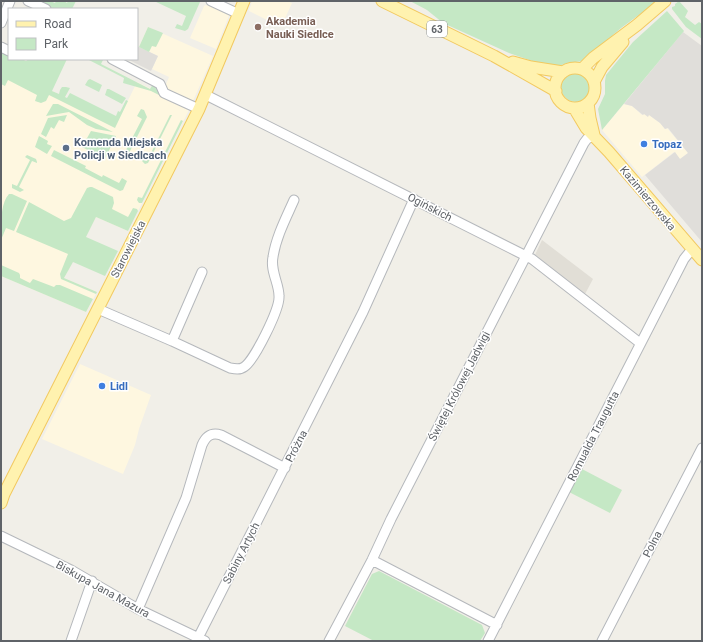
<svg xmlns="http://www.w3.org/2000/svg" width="703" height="642" font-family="Roboto,sans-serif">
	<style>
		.commercial { fill: #fef7e0 }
		.industrial { fill: #e0deda }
		.education { fill: #e1ded6 }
		.green { fill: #c5e8c5 }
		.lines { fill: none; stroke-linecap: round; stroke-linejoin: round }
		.minor-casing { stroke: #b5b8bc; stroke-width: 11 }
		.major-casing { stroke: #f2c960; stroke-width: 13 }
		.minor { stroke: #fff; stroke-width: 9 }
		.major { stroke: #fff2af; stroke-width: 11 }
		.education-dot { fill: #8d6e63; stroke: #fff; stroke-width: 1.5 }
		.shop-dot { fill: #3f7fe0; stroke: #fff; stroke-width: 1.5 }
		.service-dot { fill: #5c6f8a; stroke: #fff; stroke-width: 1.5 }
		.labels { text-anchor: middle; stroke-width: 3; stroke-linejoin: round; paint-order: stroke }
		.shield { fill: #fff; stroke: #8f9295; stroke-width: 1 }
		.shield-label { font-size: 10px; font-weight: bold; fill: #5f6368 }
		.education-label { font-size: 11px; font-weight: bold; fill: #785e54; stroke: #fff; text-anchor: start }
		.service-label { font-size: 11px; font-weight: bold; fill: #4e5e75; stroke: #fff; text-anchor: start }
		.shop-label { font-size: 11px; font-weight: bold; fill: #366cbe; stroke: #fff; text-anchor: start }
		.street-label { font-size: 11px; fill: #5f6368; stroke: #fff }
	</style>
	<rect width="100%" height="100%" fill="#f1efe8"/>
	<path class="commercial" d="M252 1H287L292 3 281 27 249 11Z
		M206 5 230 13 216 49 190 38 204 6Z
		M148 27 213 56 193 101 188 100 164 89 169 77 152 69 158 56 139 47Z
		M1 49 9 59H22L40 68 34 82 117 123 137 82 190 108 128 231 96 217 64 278 97 292 86 312 1 276Z
		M624 104 632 106 642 115 644 114 649 115 660 123 665 129 667 128 688 153 680 159 674 152 642 177 602 130Z
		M80 364 151 395 139 429 135 445 123 474 42 439Z"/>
	<path class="industrial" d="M683 32 702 46V242L645 175 675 152 680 159 688 153 668 128 665 129 660 123 649 115 648 117 644 114 643 115 632 106 624 104Z
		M137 46 158 56 151 71 127 59H137Z"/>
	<path class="education" d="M542 240 593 279 585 294 535 255Z"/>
	<path class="green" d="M36 1H50L55 3 56 1H64L67 3 68 1H76L72 9H53Z
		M154 1H200V2L188 29 185 31 175 28 177 24 182 26 186 16Z
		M410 1H658L621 28 583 61 568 63 558 66 535 62 509 53 443 23 427 10Z
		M679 1 688 11 685 17 695 25 699 22 702 24V39L686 27 672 9V7L675 6V4Z
		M667 11 684 31 602 130 598 109 605 94V81L606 75 633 42Z
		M148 27 163 33 156 47 152 46 149 52 139 47Z
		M1 49 9 53V59H22L26 61 29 59H67L52 91 59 94 60 90 62 87H66L70 88 65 97 67 98 70 93 116 116 118 111 120 112 126 100 128 101 115 128 49 95 46 101 41 103 35 101 37 95 8 80 5 86 1 84Z
		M87 59H102L103 60 101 64 150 89 153 84 162 94 161 96 151 91 123 83 124 78Z
		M561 87a15 15 0 1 1 30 0a15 15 0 1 1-30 0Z
		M90 79 102 85 99 92 85 85 88 80Z
		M107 89H109L126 98 122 104 105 95Z
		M53 104H58L113 132 96 129 87 125 69 112 46 116Z
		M141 109 144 110 147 117 128 155 124 154 142 119 137 116Z
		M67 115 64 122 59 120 54 129 51 127 46 137 41 134 48 118Z
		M170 115H172L148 163 145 164 142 161V159L147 161Z
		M181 120 183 121 142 203H139L137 200 138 197 142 198Z
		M91 131 116 136 105 159 82 147Z
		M39 136 48 141 47 144 52 146 47 154 35 147Z
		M54 150 86 166 85 168 102 177 103 175 119 183 122 178 127 181 123 190 120 191 51 156Z
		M27 155 36 159 37 162V163L32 161 19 187 24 190 20 192 12 188V184L17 186 30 160 25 157Z
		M90 187H92L113 197 114 203 112 209 128 217 133 208 137 209 138 211 128 231 96 217 86 237 118 251 105 276 73 262 64 278 97 292 96 294 61 279 60 274 68 254 16 232 29 202 64 221 71 218 87 188Z
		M9 194H12L27 201 14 231 6 228 1 240C1 227 0 203 9 194Z
		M1 265 19 273 20 275V278L30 283 33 279 54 287 56 285H60L93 299 86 312 1 276Z
		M582 469 622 490 610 513 569 492Z
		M379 571 482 625 485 633 480 641H374L345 626 372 574Z"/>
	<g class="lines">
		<g class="minor-casing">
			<path id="minor" d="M28 1 46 9
				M211 1 239 14
				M1 23 10 1
				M1 47 9 51
				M112 59 160 84 164 93 199 109
				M206 95 532 259 640 343
				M98 309 172 341 230 368C235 369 240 370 244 367 254 361 280 309 279 296 279 283 270 271 273 257 276 237 286 218 294 200
				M172 341 202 272
				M1 536 71 570 138 609 205 641
				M372 560 497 625
				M138 609 186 498 202 445C206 436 211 432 221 435L285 468
				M198 638 363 312 414 199
				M71 641 92 581
				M329 641 372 560 391 519 584 143 587 139 594 135
				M488 641 684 259 692 249
				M602 641 702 448"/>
		</g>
		<g class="major-casing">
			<path id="major" d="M382 1 494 56 556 91
				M513 62 531 67 563 72
				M555 88a20 20 0 1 1 40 0a20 20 0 1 1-40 0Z
				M582 69 593 58 637 25 665 1
				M594 82 602 67 623 42
				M588 103 590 118 594 135
				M574 108 586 128 609 152 702 260
				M1 503 4 494 199 109 244 1"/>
		</g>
		<use href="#minor" class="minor"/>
		<use href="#major" class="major"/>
	</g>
	<circle class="education-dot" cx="258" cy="27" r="4"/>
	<g class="shop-dot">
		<circle cx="644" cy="144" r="4"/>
		<circle cx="102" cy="386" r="4"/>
	</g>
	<circle class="service-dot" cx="66" cy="148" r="4"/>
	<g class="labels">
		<rect class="shield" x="427" y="21" width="20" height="16" rx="3"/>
		<g class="shield-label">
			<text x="437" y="33">63</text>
		</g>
		<g class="education-label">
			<text x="266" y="25">Akademia<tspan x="266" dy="13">Nauki Siedlce</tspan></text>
		</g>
		<g class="service-label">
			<text x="74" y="146">Komenda Miejska<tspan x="74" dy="13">Policji w Siedlcach</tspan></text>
		</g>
		<g class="shop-label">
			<text x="652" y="148">Topaz</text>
			<text x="110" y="390">Lidl</text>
		</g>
		<g class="street-label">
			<text transform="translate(648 198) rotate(50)" y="4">Kazimierzowska</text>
			<text transform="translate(430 207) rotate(27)" y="4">Ogińskich</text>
			<text transform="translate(128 249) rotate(-63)" y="4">Starowiejska</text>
			<text transform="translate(459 386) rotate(-63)" y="4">Świętej Królowej Jadwigi</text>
			<text transform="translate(593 436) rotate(-63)" y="4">Romualda Traugutta</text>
			<text transform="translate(296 446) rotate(-63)" y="4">Próżna</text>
			<text transform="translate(652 544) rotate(-63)" y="4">Polna</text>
			<text transform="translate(241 553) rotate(-63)" y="4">Sabiny Artych</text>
			<text transform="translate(103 589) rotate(29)" y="4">Biskupa Jana Mazura</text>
		</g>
	</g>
	<rect width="703" height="642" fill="none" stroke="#5f6368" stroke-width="4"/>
	<rect x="8" y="8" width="130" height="52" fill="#ffffff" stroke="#bfc1c3"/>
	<rect x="16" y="21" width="20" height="6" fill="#fff2af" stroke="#bfc1c3"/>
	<text x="44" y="28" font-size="12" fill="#5f6368">Road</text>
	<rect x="16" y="38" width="20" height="12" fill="#c5e8c5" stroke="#bfc1c3"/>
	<text x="44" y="48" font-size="12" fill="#5f6368">Park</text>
</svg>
